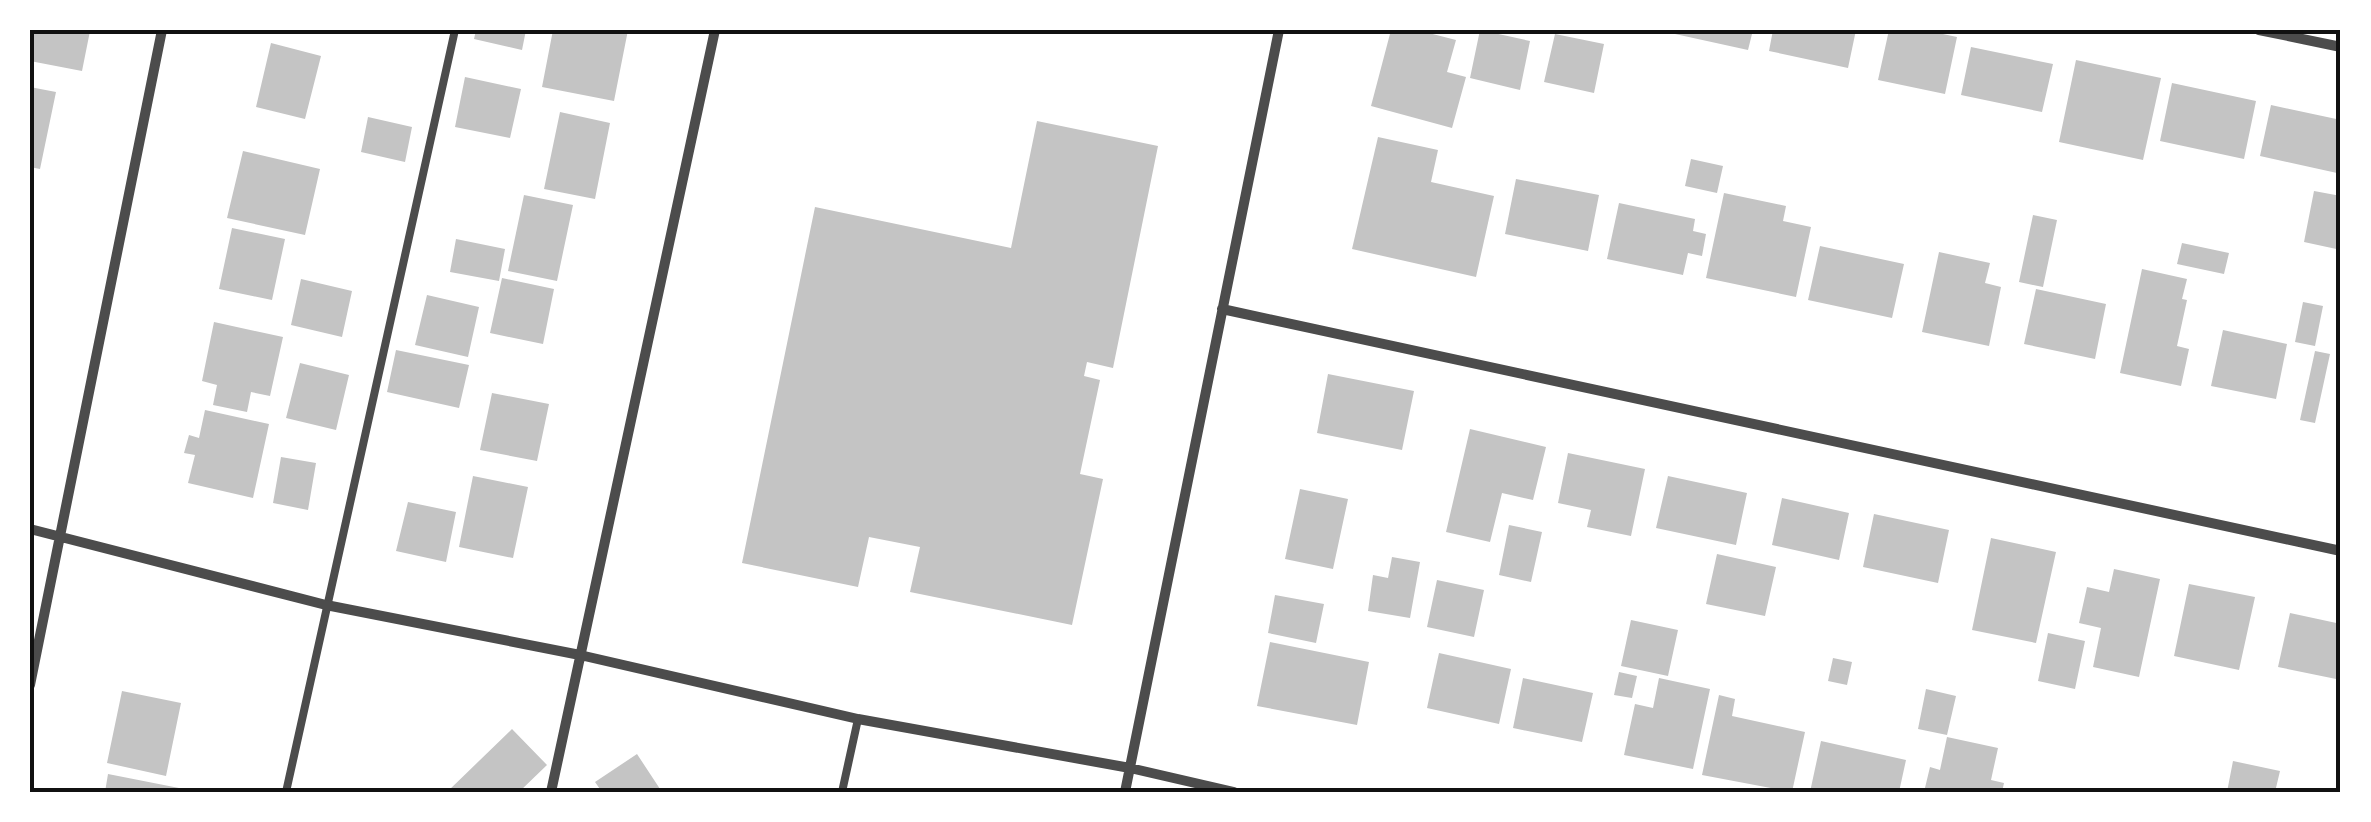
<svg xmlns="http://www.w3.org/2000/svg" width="2371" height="822" font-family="Helvetica,sans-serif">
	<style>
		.building { fill: #c4c4c4 }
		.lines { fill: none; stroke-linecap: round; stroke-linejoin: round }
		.service { stroke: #4c4c4c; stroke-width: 8 }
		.minor { stroke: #4c4c4c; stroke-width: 10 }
		.neatline { fill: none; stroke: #111; stroke-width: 4 }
	</style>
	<rect width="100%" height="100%" fill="#fff"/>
	<path class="building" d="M30 30 90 31 82 71 30 61Z
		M476 30H526L522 50 474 39Z
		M553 30H628L614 101 542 87Z
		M1391 30H1417L1456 40 1447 72 1466 77 1452 128 1371 106Z
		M1480 30 1530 41 1520 90 1470 78Z
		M1676 30H1753L1748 50 1675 34Z
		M1773 30H1856L1848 68 1769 51Z
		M1889 30H1924L1957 37 1945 94 1878 80Z
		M1555 34 1604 44 1594 93 1544 82Z
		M271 43 321 56 305 119 256 107Z
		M1971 47 2053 64 2042 112 1961 95Z
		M2076 60 2161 78 2143 160 2059 142Z
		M465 77 521 89 510 138 455 127Z
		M2172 83 2256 101 2244 159 2160 141Z
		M30 87 56 92 40 169 30 167Z
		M2271 105 2341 120V153L2337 173 2260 156Z
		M560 112 610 123 595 199 544 189Z
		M368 117 412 127 405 162 361 152Z
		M1037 121 1158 146 1113 368 1087 362 1084 376 1100 380 1080 474 1103 479 1072 625 910 592 920 547 869 537 858 587 742 563 815 207 1011 248Z
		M1378 137 1438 150 1431 182 1494 196 1476 277 1352 249Z
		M243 151 320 169 305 235 227 218Z
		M1691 159 1723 166 1717 193 1685 186Z
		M1516 179 1599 195 1588 251 1505 234Z
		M2314 191 2341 196V250L2304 242Z
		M1724 193 1786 206 1783 221 1811 227 1796 297 1706 278Z
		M524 195 573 205 557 281 508 271Z
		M1619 203 1695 219 1693 231 1706 234 1702 256 1688 253 1683 275 1607 259Z
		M2033 215 2057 220 2043 287 2019 282Z
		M232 228 285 239 272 300 219 289Z
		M456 239 505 249 499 281 450 272Z
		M2182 243 2229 253 2224 274 2177 264Z
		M1820 246 1904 264 1892 318 1808 300Z
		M1939 252 1990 263 1985 283 2001 287 1989 346 1922 332Z
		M2142 269 2187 279 2182 299 2187 300 2177 346 2189 349 2181 386 2120 373Z
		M502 278 554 289 543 344 490 333Z
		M301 279 352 291 342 337 291 325Z
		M2036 289 2106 304 2095 359 2024 344Z
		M427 295 479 307 468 357 415 345Z
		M2303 302 2323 306 2315 346 2295 342Z
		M214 322 283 337 270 396 251 392 247 412 213 405 217 385 202 381Z
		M2223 330 2287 344 2276 399 2211 386Z
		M396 350 469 365 459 408 387 392Z
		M2315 351 2330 354 2315 423 2300 420Z
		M300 363 349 375 336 430 286 418Z
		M1328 374 1414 391 1402 450 1317 433Z
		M492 393 549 404 537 461 480 450Z
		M205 410 269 424 253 498 188 483 195 455 184 453 189 435 199 438Z
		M1470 429 1546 447 1533 500 1502 493 1490 542 1446 532Z
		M1568 453 1645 469 1631 536 1587 527 1591 510 1558 503Z
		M281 457 316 463 308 510 273 503Z
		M473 476 528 487 513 558 459 547Z
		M1668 476 1747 493 1736 545 1656 528Z
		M1300 489 1348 499 1333 569 1285 559Z
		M1782 498 1849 513 1839 560 1772 545Z
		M408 502 456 512 446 562 396 551Z
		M1874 514 1949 530 1938 583 1863 567Z
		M1509 525 1542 532 1531 582 1499 575Z
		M1991 538 2056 552 2036 643 1972 630Z
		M1717 554 1776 567 1765 616 1706 604Z
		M1392 557 1420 562 1410 618 1368 611 1373 575 1388 578Z
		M2114 569 2160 579 2139 677 2093 667 2101 628 2079 623 2087 587 2109 592Z
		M1437 580 1484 590 1474 637 1427 627Z
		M2189 584 2255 597 2239 670 2174 656Z
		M1275 595 1324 604 1316 643 1268 633Z
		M2290 613 2341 624V680L2278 667Z
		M1631 620 1678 630 1668 676 1621 666Z
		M2048 633 2085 641 2075 689 2038 681Z
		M1270 642 1369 662 1357 725 1257 706Z
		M1439 653 1511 669 1499 724 1427 708Z
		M1833 658 1852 662 1847 685 1828 681Z
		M1619 672 1637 676 1632 698 1614 695Z
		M1523 678 1593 693 1582 742 1513 728Z
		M1659 678 1710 689 1693 769 1624 755 1635 704 1653 708Z
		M1926 689 1956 696 1947 735 1918 729Z
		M122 691 181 703 166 776 107 763Z
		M1719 695 1735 699 1732 716 1805 732 1792 792 1702 775Z
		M512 729 547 765 519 792H447Z
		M1947 737 1998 748 1991 780 2004 783 2002 792H1924L1930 767 1940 770Z
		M1821 741 1906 760 1899 792H1810Z
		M637 754 662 792H602L595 782Z
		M2233 761 2280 771 2275 792H2227Z
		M108 774 179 788 178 792H105Z"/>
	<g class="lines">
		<path class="service" d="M286 792 455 30
			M842 792 858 719"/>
		<path class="minor" d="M2259 30 2341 47
			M1222 309 2341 551
			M30 529 326 605 580 655 858 719 1130 768 1234 792
			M30 685 162 30
			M551 792 715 30
			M1125 792 1279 30"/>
	</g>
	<rect width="2371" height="822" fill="none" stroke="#ffffff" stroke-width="65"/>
	<rect x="32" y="32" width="2306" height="758" class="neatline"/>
</svg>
